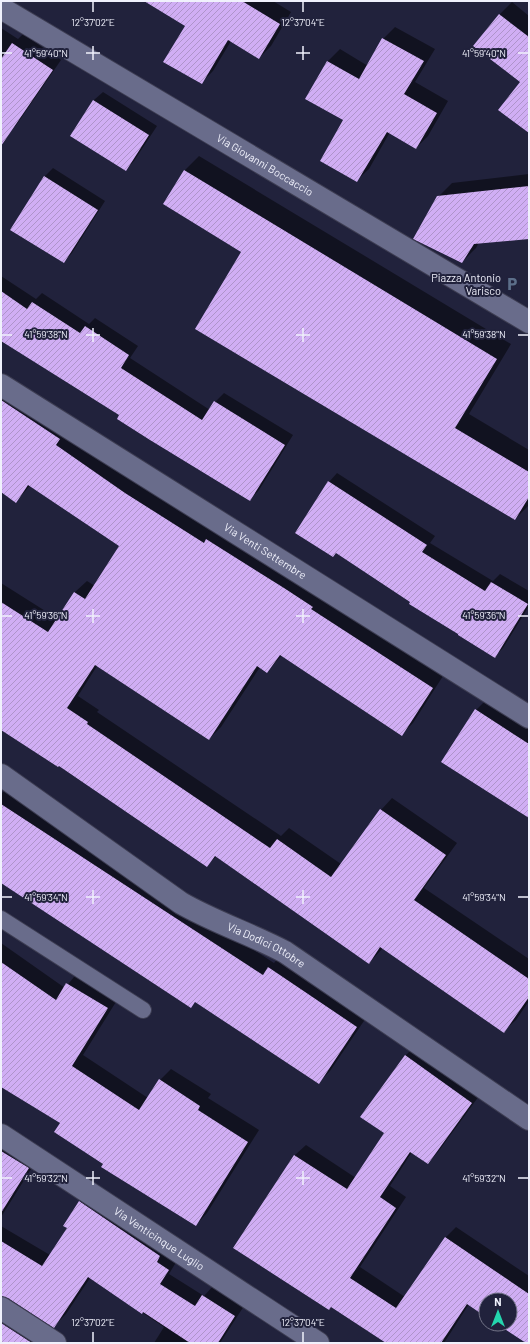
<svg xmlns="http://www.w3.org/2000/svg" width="530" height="1344" font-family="Barlow,sans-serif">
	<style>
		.shadow { fill: #0007 }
		.building { fill: url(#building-hatch) }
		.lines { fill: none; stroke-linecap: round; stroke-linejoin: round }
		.lane-casing { stroke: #3d3d52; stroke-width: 18 }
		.street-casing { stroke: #3d3d52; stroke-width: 24 }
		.lane { stroke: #696c8b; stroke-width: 16 }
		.street { stroke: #696c8b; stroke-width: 22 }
		.ticks { fill: none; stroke: #f0f1fc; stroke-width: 1.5 }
		.labels { text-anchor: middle; stroke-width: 4; stroke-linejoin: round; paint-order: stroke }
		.street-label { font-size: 11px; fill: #f0f1fc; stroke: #21223c }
		.poi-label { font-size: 11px; fill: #f0f1fc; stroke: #21223c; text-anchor: end }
		.ticks-label { font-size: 10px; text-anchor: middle; fill: #f0f1fc; stroke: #21223c; stroke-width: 4; stroke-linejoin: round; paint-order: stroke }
	</style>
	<defs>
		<pattern id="building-hatch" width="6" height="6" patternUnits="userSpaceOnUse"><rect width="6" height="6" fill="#d0aef4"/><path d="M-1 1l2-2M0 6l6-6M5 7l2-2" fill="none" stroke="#ae94ca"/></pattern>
	</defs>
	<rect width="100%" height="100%" fill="#21223c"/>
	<path class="shadow" d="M147 1H273L291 12 271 46 259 58 231 41 213 71 201 83 187 26Z
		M512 2 529 16V132L521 82 475 46 500 14Z
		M395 27 435 49 415 82 448 101 428 136 416 148 390 132 369 169 357 180 345 120 307 98 328 61 340 49 368 66 383 39Z
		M1 28 18 39 23 34 61 60 17 124 8 134 1 129Z
		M103 92 157 126 134 161 126 170 72 135 94 100Z
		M199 156 511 344 469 414 529 450V505L515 519 243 252 164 204 185 170Z
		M53 168 105 201 72 253 64 262 44 177Z
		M529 174V238L479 242 476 248 462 262 438 197 452 183Z
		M1 276 36 299 42 293 89 324 95 318 138 346 130 358 210 410 215 402 224 393 293 435 259 490 250 500 121 415 1 339Z
		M1 384 443 676 413 723 402 734 282 655 267 672 260 667 221 727 209 739 97 666 78 696 99 710 97 712 281 836 289 828 341 864 381 810 392 798 457 843 424 888 529 959V1001L516 1020 504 1031 383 948 369 963 217 856 207 865 59 765 1 729V583L58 619 75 592 87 581 95 586 121 545 30 486 16 501 1 491Z
		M337 473 435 536 430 543 493 581 500 574 529 591V606L503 648 494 657 412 602 329 482Z
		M488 698 529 724V816L476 710Z
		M7 788 274 963 280 956 368 1015 330 1071 318 1083 196 1001 191 1007 1 882V794Z
		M1 943 65 988 78 972 119 997 83 1055 148 1098 160 1080 171 1069 211 1094 208 1098 259 1130 207 1213 196 1225 105 1164 61 1123 1 1086Z
		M416 1045 482 1092 438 1152 428 1163 412 1152 390 1186 406 1197 360 1267 405 1297 445 1238 456 1227 529 1276V1343L499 1324H510V1300H486V1315L469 1304 444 1343H388L332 1306 235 1248 295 1155 306 1145 356 1178 385 1133 405 1056Z
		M1 1135 38 1158 1 1217Z
		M89 1192 178 1259 169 1274 204 1296 213 1286 244 1306 220 1343H154L164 1327 90 1278 66 1314 56 1324 1 1276V1226L50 1255 68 1228 80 1202Z
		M14 1315 38 1343H1V1323L4 1325Z"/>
	<path class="building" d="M144 1H242L280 24 259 59 228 40 202 84 163 62 185 26Z
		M499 14 529 37V133L498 110 520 82 473 46Z
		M382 38 424 61 404 94 437 113 416 149 387 132 357 182 320 161 343 120 305 99 327 61 359 79Z
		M12 43 53 70 1 146V59Z
		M93 100 149 135 126 171 70 136Z
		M184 170 497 359 455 428 529 472V497L515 520 195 329 241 252 163 204Z
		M44 176 98 210 64 263 10 230Z
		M529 186V239L474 244 462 263 413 239 437 196Z
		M1 291 27 309 32 302 80 333 85 326 129 355 121 368 202 420 214 401 285 445 250 501 150 440 117 419 119 415 1 341Z
		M1 400 60 439 56 445 125 493 204 543 206 539 284 588 313 607 311 609 433 688 402 736 280 655 267 673 257 666 209 740 95 665 67 708 88 722 87 724 270 848 277 839 331 877 380 809 446 855 414 900 529 979V997L504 1033 380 947 369 964 215 856 207 867 59 766 58 767 1 730V602L48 632 74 592 85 599 119 546 28 485 16 503 1 492Z
		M328 481 427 545 422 552 485 591 491 582 528 604 495 658 458 635V634L409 604 410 602 336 553 333 557 295 533Z
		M475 709 529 744V818L441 762Z
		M1 804 263 975 268 967 357 1027 319 1084 195 1002 191 1008 1 883Z
		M1 962 56 1000 66 983 108 1008 72 1066 139 1110 159 1079 200 1106 198 1110 248 1142 196 1226 101 1167 103 1164 54 1132 60 1123 1 1087Z
		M405 1055 472 1103 428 1164 410 1152 380 1197 396 1208 350 1278 396 1308 445 1237 529 1294V1343H526L497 1324H510V1300H486V1317L467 1304 441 1343H386L331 1307 329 1310 233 1248 294 1155 347 1189 384 1133 360 1117Z
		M1 1151 29 1168 1 1213Z
		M79 1201 160 1256 157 1262 169 1270 160 1284 195 1306 202 1295 235 1316 218 1343H190L143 1312 142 1314 88 1277 54 1328 8 1298 1 1296V1241L42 1266 67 1228 63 1226Z
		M1 1323 32 1343H1Z"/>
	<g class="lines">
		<g class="lane-casing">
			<path id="lane" d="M1 919 143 1010"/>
		</g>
		<g class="street-casing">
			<g id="street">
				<path id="s1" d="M1 8 529 322"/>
				<path id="s2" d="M1 385 529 717"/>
				<path id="s3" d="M1 775 181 903C214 922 251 934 285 952L529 1119"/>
				<path id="s4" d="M1 1135 318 1343"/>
				<path d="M1 1308 55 1343"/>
			</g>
		</g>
		<use href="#lane" class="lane"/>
		<use href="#street" class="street"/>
	</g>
	<path class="ticks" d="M93 2V12M303 2V12M93 46V60M303 46V60M2 53H12M86 53H100M296 53H310M518 53H528M93 328V342M303 328V342M2 335H12M86 335H100M296 335H310M518 335H528M93 609V623M303 609V623M2 616H12M86 616H100M296 616H310M518 616H528M93 890V904M303 890V904M2 897H12M86 897H100M296 897H310M518 897H528M93 1171V1185M303 1171V1185M2 1178H12M86 1178H100M296 1178H310M518 1178H528M93 1332V1342M303 1332V1342"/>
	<defs>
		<g id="parking-bare" transform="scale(1.08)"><path d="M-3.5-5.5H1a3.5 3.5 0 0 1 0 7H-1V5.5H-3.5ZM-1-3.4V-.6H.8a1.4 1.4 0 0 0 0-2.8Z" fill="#5c6f8a" stroke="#21223c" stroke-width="2.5" paint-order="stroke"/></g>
	</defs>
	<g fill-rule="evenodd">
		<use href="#parking-bare" x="512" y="284"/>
	</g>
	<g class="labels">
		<g class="street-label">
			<text dy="4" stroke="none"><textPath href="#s1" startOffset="307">Via Giovanni Boccaccio</textPath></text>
			<text dy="4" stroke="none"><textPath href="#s2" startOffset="312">Via Venti Settembre</textPath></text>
			<text dy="4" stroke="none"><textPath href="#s3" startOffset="316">Via Dodici Ottobre</textPath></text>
			<text dy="4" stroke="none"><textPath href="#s4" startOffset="189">Via Venticinque Luglio</textPath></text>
		</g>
		<g class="poi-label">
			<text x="501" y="282">Piazza Antonio<tspan x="501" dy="13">Varisco</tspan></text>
		</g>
	</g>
	<g class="ticks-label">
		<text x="93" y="26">12°37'02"E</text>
		<text x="303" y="26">12°37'04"E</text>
		<text x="46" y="57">41°59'40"N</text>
		<text x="484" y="57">41°59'40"N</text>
		<text x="46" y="338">41°59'38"N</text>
		<text x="484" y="338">41°59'38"N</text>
		<text x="46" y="619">41°59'36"N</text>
		<text x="484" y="619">41°59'36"N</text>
		<text x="46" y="901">41°59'34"N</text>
		<text x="484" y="901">41°59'34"N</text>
		<text x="46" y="1182">41°59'32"N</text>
		<text x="484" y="1182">41°59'32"N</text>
		<text x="93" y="1326">12°37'02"E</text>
		<text x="303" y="1326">12°37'04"E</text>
	</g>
	<rect width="530" height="1344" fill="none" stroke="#f0f1fc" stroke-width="4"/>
	<g transform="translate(498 1312)"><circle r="19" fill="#21223c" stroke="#747589"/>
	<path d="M0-3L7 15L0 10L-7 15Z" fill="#24d5ae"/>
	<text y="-6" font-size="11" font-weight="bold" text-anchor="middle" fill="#f0f1fc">N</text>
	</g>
</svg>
